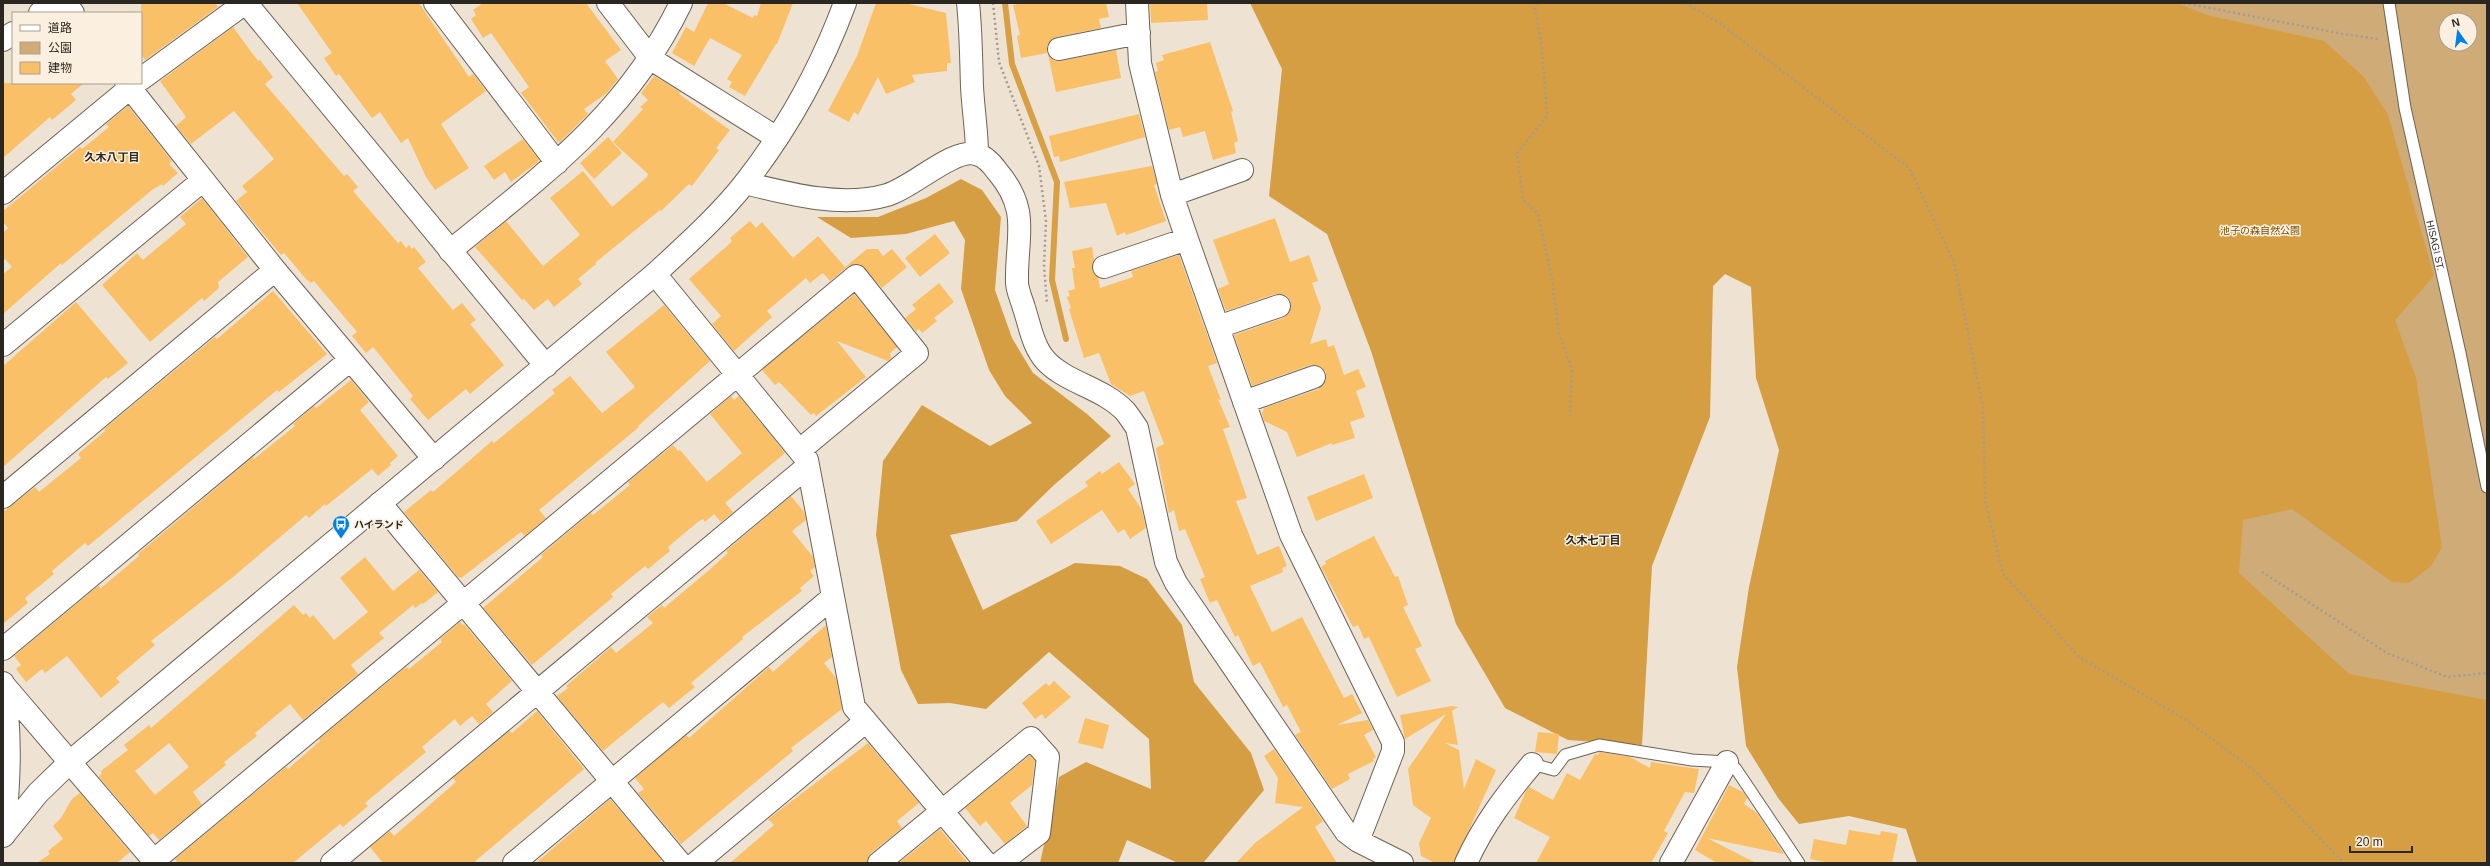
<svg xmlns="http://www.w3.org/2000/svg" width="2490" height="866" font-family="Arial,'Noto Sans JP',sans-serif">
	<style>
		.green { fill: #cfab77; fill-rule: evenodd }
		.forest { fill: #d59e42 }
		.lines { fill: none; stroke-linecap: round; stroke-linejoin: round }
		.stream { stroke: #d8a045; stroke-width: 6 }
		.building { fill: #f9c067; fill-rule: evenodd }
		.service-casing { stroke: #6d6355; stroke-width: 13 }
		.minor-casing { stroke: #6d6355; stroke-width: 24 }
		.tertiary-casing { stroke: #6d6355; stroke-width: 24 }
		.path { stroke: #a59c90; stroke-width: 2.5; stroke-dasharray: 2 3; stroke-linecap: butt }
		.service { stroke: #fff; stroke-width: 11 }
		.minor { stroke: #fff; stroke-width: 22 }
		.tertiary { stroke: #fff; stroke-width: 22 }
		.labels { text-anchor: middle; stroke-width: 3; stroke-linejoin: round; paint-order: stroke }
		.park-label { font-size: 10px; fill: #734e04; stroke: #fbf0df }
		.street-label { font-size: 10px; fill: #2a2620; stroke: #fbf0df }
		.poi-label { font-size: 10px; font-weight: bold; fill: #2a2620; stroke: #fbf0df; text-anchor: start }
		.neighbourhood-label { font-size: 11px; font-weight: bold; fill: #2a2620; stroke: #fbf0df }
	</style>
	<rect width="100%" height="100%" fill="#eee2d2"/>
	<path class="green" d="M1796 3H2487V863H2175ZM2446 20H2470V44H2446Z"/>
	<path class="forest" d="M1250 3H2177L2207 15 2324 41 2364 77 2388 115 2434 276 2395 320 2416 378 2442 547 2431 566 2409 583 2392 582 2292 509 2243 520 2239 573 2349 674 2487 700V863H1917L1906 829 1849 816 1799 824 1778 798 1746 746 1737 667 1749 587 1779 450 1756 378 1751 287 1725 274 1713 286 1710 417 1652 566 1642 745 1568 740 1505 708 1456 624 1371 351 1327 234 1269 196 1282 69Z
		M961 179 982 190 1001 217 995 290 1012 338 1033 373 1087 414 1111 436 1054 485 1017 521 950 535 983 610 1075 563 1120 566 1147 579 1182 625 1194 682 1251 753 1264 790 1203 863H1178L1127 840 1118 863H1040L1059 777 1086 762 1151 789 1149 739 1049 652 986 709 950 703 918 704 901 670 876 535 883 461 922 405 990 446 1032 423 1005 396 989 370 961 289 965 240 954 221 906 234 851 238 817 217H878L926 198Z"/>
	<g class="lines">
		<path class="stream" d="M1005 3 1012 64 1057 182 1052 280 1066 339"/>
	</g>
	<path class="building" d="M141 3H215L218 7 145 60 141 54Z
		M297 3H419L469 77 473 74 486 91 441 124 469 168 435 190 426 177 408 138 401 143 380 112 372 118 339 74 336 76 324 58 332 53Z
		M483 3H586L621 50 605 61 618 79 607 93 584 109 588 114 559 143 521 93 529 87 491 33 483 38 471 19 476 15 473 10Z
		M708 3H723L753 18 754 15 757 16 761 3H793L777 44H776L745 96 729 87 732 82 727 79 742 55 710 38 694 66 672 53 686 27 694 32Z
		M876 3H905L946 13 951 63H947V71L912 75 915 82 886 94 878 77 858 115 854 112 849 122 828 111 857 56Z
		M1022 3H1106L1109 17 1099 19 1101 28 1056 37 1047 45V53L1021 58 1017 36 1020 35 1013 5Z
		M1150 3H1207L1208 20 1151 23Z
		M233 27 258 61 260 60 273 77 265 84 344 176 347 174 358 187 353 191 398 243 401 241 406 248 409 245 412 249 414 247 426 262 418 268 453 310 462 303 476 320 470 324 504 365 470 394 466 389 428 420 410 399 413 396 373 347 366 353 352 336 357 332 314 281 311 283 306 279 284 253 281 255 236 201 247 192 242 186 274 159 234 111 191 144 176 126 186 117 160 81Z
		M1210 42 1233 111 1231 112 1238 141 1234 143 1236 153 1213 160 1205 131 1183 137 1180 127 1169 130 1155 72 1158 71 1156 63 1164 60 1162 55Z
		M1116 50 1121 78 1056 92 1048 54 1055 61H1061Z
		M654 76 680 92 679 94 730 130 716 148 719 150 692 186 689 184 661 211 660 210 595 263 596 264 578 279 582 284 554 307 548 299 534 310 524 299 522 300 475 247 506 221 543 266 580 235 550 198 583 171 612 207 647 177 648 174 613 142 643 109 640 107 648 100 641 93Z
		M3 83H84L71 94 76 100 52 120 50 117 3 158Z
		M128 106 172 161 169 164 178 173 163 186 162 184 152 190 62 265 61 263 3 314V274L12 267 3 257V233L8 228 3 222V211L80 147 82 149 109 127 106 124Z
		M1139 114 1145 137 1060 162 1059 156 1054 157 1049 136Z
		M608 137 622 153 594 179 580 163Z
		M523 139 539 159 538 162 511 182 505 172 494 180 484 166Z
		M1152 166 1157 184 1154 185 1166 221 1126 235 1125 232 1117 236 1106 203 1070 208 1064 182Z
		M202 198 248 257 218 282 219 288 204 301 202 298 150 342 102 285 137 253 143 260 186 224 180 217Z
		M1275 218 1290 262 1309 255 1318 281 1312 283 1321 308 1310 344 1326 339 1328 347 1334 345 1344 375 1358 369 1366 387 1356 391 1365 417 1350 422 1355 438 1332 445V443L1297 457 1287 432 1264 421 1262 413 1264 408 1319 389 1326 380V372L1317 365H1310L1252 386 1234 335 1283 318 1291 309V302L1287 296 1275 294 1226 311 1218 289 1229 284 1213 240Z
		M750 221 756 228 762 222 793 258 818 236 845 267 867 249H878L883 256 892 249 907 267 882 288 860 264 848 266 830 281 823 273 810 283 806 278 767 311 772 317 734 351 712 324 721 316 689 279 727 246 732 241 730 238Z
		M935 234 950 253 920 277 905 258Z
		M1092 247 1094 259 1092 271 1098 277 1100 288 1133 277 1131 271 1179 255 1217 363 1208 366 1221 400 1218 399 1230 427 1223 429 1247 498 1236 501 1257 555 1279 546 1287 566 1282 568 1283 572 1250 586 1272 632 1302 617 1344 698 1352 694 1362 713 1337 725 1368 720 1373 730 1364 735 1376 757 1373 759 1374 761 1348 774 1350 779 1332 789 1295 735 1301 732 1287 705 1283 707 1260 662 1253 666 1238 635 1235 637 1217 600 1210 603 1200 579 1205 577 1185 529 1179 531 1174 510 1169 513 1156 448 1164 444 1144 391 1130 396 1111 384 1099 353 1084 358 1069 309 1071 308 1067 297 1070 296 1068 291 1075 289 1072 268H1075L1072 251Z
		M939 283 954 302 934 318 937 321 922 333 919 329 916 331 905 318 916 309 912 305Z
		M273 291 327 354 279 392 277 390 88 546 85 543 52 571 54 574 25 598 28 603 3 624V512L35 487 39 492 81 458 78 454 105 431 104 429 215 337 217 339Z
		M854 294 897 347 890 353 891 358 888 361 837 341 866 377 816 416 814 413 811 415 779 382 775 385 762 370Z
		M76 302 128 363 108 379 106 377 3 467V366Z
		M664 305 710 361 638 426 639 427 539 510 546 518 525 536 521 532 461 578 458 577 404 512 431 490 433 492 492 441 494 443 555 393 552 390 570 376 602 413 635 387 606 352Z
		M351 380 369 402 360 410 398 456 390 463 391 465 378 476 372 469 326 506 325 504 309 518 306 515 233 577 151 641 155 645 116 678 120 682 101 698 67 656 45 673 42 669 26 682 16 669 21 665 14 656 98 586 101 588 139 556 138 554 253 457 254 459 295 426 293 424 314 406 316 408Z
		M731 396 734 400 739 396 785 453 725 503 733 512 721 522 714 514 705 522 703 519 699 521 668 547 670 551 648 569 645 566 611 594 613 597 532 665 483 608 543 557 541 555 591 513 593 515 630 485 628 482 673 445 678 451 680 450 707 482 742 453 710 414Z
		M1119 462 1135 484 1128 489 1142 510 1146 528 1130 539 1124 529 1118 533 1102 510 1051 544 1036 521 1088 486 1085 482 1100 471 1102 474Z
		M1364 474 1373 498 1316 521 1307 497Z
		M791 496 804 512 806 520 792 531 813 557 815 567 810 571 814 576 800 588 802 591 742 637 743 639 691 683 695 687 669 708 663 702 603 751 557 696 568 688 566 686 611 647 616 653 653 623 647 617 662 605 664 608 708 571 728 553 726 551Z
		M1374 536 1395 577 1398 576 1408 605 1403 607 1422 646 1415 649 1431 681 1397 697 1369 637 1364 639 1358 625 1353 627 1321 567 1326 564 1325 561Z
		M365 557 393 591 419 570 438 592 423 604 422 603 415 608 413 605 379 633 384 638 351 665 358 674 303 720 290 704 255 733 257 736 224 762 226 765 193 792 202 805 159 840 153 833 149 836 99 777 102 773 101 771 128 750 124 745 149 725 151 728 294 605 303 615 306 613 310 618 313 615 334 640 368 612 340 578ZM169 743 189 767 155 795 135 771Z
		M460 622 463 625 464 624 512 681 486 704 493 712 479 724 472 716 460 726 455 719 422 747 426 752 365 803 368 806 343 827 340 824 293 863H178L175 859 286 767 288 769 320 741 319 739 406 667 409 669 442 642 440 639Z
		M826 625 832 657 824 663 836 678 842 709 791 748 793 751 681 844 638 793 644 789 635 778 686 735 689 738 769 667 773 672Z
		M1054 681 1071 697 1045 719 1042 714 1035 719 1022 703 1046 683 1049 686Z
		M1452 706 1458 707 1452 711 1458 745 1445 743 1459 750 1464 789 1476 759 1496 770 1454 863H1435L1421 856 1419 843 1431 818 1413 805 1408 769 1446 714 1405 739 1400 715Z
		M537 711 584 769 473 863H383L370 847 390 831 394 836 456 782 453 778 510 731 512 733Z
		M1085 718 1109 725 1103 749 1078 743Z
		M1538 732 1559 734 1557 754 1535 752Z
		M868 743 919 803 897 821 902 828 871 853 867 863H730L774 825 768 819Z
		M1274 749 1323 821 1315 827 1337 863H1236L1255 843 1303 807 1275 803 1278 778 1264 756Z
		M1599 752 1630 757 1650 768 1651 762 1699 769 1694 793 1685 792 1664 831 1668 833 1651 863H1536L1550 837 1514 818 1526 791 1529 787 1553 800 1567 773 1580 780 1595 754 1598 755Z
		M1030 755 1035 761 1032 785 1010 803 1027 826 1005 844 986 821 980 826 965 808Z
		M1729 785 1743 792 1747 798 1744 804 1757 813 1784 854 1707 838 1756 863H1717L1695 850Z
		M80 793 130 852 117 863H37L50 854 48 851 63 839 53 826 61 818 72 799Z
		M609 800H611L662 860 658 863H536Z
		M940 829 968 863H899L919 847Z
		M1849 830 1880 835 1881 831 1898 834 1892 863H1829L1810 859 1814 839 1846 845Z"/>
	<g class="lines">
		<g class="service-casing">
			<g id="service">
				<path id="s1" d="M2389 3 2405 108 2460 353 2487 487"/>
				<path d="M1532 764 1554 770 1565 755 1599 745 1692 760 1727 762 1736 769 1799 863"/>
			</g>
		</g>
		<g class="minor-casing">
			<path id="minor" d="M65 3 73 13
				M435 3 557 163
				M608 3 651 59 777 138
				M968 3C971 31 971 58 972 86 973 109 977 131 977 154
				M1137 3 1140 63 1172 195 1187 239 1291 535 1393 742V751L1358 841
				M40 13 54 3
				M3 40 13 33
				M1059 49 1139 33
				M141 79 245 3
				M126 83 275 270 434 459
				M745 183C789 194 842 208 887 195 912 188 953 148 976 154 985 156 992 164 997 171 1031 211 1016 236 1017 282 1017 291 1022 300 1024 308 1030 326 1033 347 1046 361 1067 383 1103 388 1125 411 1129 416 1133 422 1137 428L1166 562 1176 583 1346 832 1358 841 1402 863
				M3 193 136 83
				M1172 195 1242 170
				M450 251C543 175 627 115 681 3
				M1104 267 1187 239
				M655 274 807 460 854 707 986 863
				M1218 327 1279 306
				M3 345 202 181
				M1244 402 1314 377
				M3 497 275 270
				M380 503 680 863
				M3 649 350 360
				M3 683C12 733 9 785 4 835
				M3 684 156 863
				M151 863 856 276 917 353 800 450
				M332 863 808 466
				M514 863 833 597
				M696 863 866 721
				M879 863 1031 738 1048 757 1039 833 1000 863
				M1466 863C1483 825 1506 795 1532 764
				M1671 863 1727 762"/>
		</g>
		<g class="tertiary-casing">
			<path id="tertiary" d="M246 3 546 366
				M3 836 38 793 71 761 655 274C686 245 718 217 745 183 788 128 821 68 845 3"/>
		</g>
		<path class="path" d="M993 3 999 62 1039 166 1046 221 1044 265 1047 304
			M1537 3 1535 9 1542 48 1547 116 1517 153 1523 199 1538 214 1552 279 1559 334 1572 369 1570 416
			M1685 3 1718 22 1909 168 1954 262 1983 408 1985 500 2003 574 2079 657 2185 719 2256 772 2344 863
			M2184 3 2343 34 2378 39
			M2262 572 2387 653 2447 677 2487 673"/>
		<use href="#service" class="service"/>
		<use href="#minor" class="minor"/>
		<use href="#tertiary" class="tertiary"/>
	</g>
	<defs>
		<g id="bus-pin" transform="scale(0.9)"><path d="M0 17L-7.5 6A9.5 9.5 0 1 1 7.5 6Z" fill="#0180e6" stroke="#fbf0df"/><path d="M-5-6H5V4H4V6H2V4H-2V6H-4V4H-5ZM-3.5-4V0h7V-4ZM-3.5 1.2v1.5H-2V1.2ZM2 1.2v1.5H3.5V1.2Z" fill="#fff"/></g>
	</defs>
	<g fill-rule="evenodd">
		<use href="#bus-pin" x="341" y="524"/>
	</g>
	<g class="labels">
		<g class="park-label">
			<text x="2260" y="234">池子の森自然公園</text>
		</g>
		<g class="street-label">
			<text dy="4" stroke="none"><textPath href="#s1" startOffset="247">HISAGI ST.</textPath></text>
		</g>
		<g class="poi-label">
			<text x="354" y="528">ハイランド</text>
		</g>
		<g class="neighbourhood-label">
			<text x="112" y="161">久木八丁目</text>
			<text x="1593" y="544">久木七丁目</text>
		</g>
	</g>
	<rect width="2490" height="866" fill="none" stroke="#2a2620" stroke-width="8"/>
	<rect x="12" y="12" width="130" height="72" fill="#fbf0df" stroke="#a79f93"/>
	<rect x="20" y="25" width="20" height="6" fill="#ffffff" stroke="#a79f93"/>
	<text x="48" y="32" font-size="12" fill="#2a2620">道路</text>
	<rect x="20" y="42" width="20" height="12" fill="#cfab77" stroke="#a79f93"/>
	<text x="48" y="52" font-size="12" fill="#2a2620">公園</text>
	<rect x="20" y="62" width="20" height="12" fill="#f9c067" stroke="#a79f93"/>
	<text x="48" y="72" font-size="12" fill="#2a2620">建物</text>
	<g transform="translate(2458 32) rotate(346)"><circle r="19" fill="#fbf0df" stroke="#a79f93"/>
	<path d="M0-3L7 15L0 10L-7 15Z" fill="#0180e6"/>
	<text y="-6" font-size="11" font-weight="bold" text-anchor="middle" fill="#2a2620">N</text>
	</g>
	<path d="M2350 846v6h62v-6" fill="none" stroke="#2a2620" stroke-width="2"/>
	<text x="2356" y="846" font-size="12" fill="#2a2620" stroke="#fbf0df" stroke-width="3" paint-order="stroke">20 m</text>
</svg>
